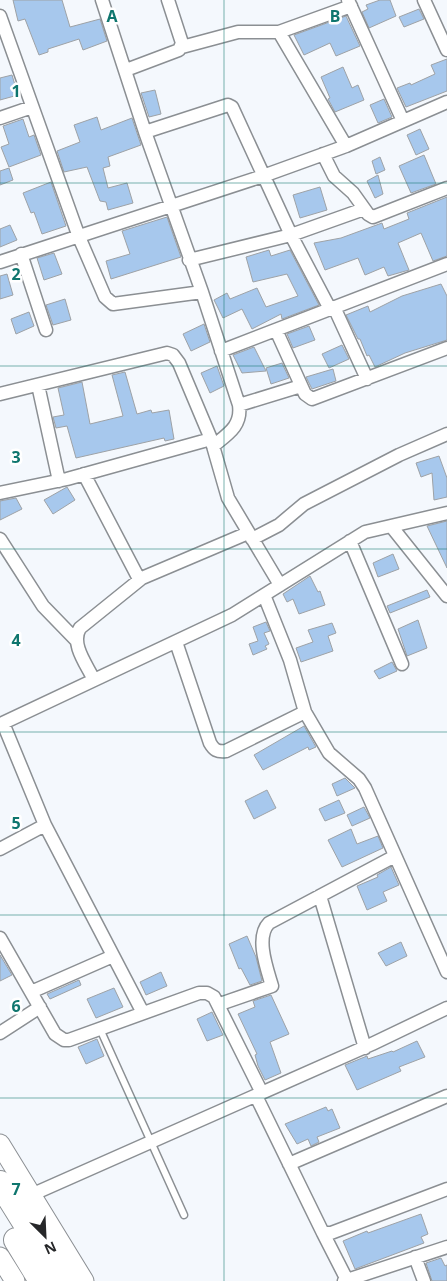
<svg xmlns="http://www.w3.org/2000/svg" width="447" height="1281" font-family="'Noto Sans',sans-serif">
	<style>
		.building { fill: #a7c8ed; stroke: #9ea2a6 }
		.lines { fill: none; stroke-linecap: round; stroke-linejoin: round }
		.lane-casing { stroke: #8b8f93; stroke-width: 9 }
		.street-casing { stroke: #8b8f93; stroke-width: 15 }
		.secondary-casing { stroke: #8b8f93; stroke-width: 21 }
		.highway-casing { stroke: #8b8f93; stroke-width: 26 }
		.lane { stroke: #fff; stroke-width: 6 }
		.street { stroke: #fff; stroke-width: 12 }
		.secondary { stroke: #fff; stroke-width: 19 }
		.highway { stroke: #fff; stroke-width: 24 }
		.grid { fill: none; stroke: #0f766e; stroke-width: 1; stroke-opacity: 0.55 }
		.grid-label { font-size: 16px; text-anchor: middle; font-weight: bold; fill: #0f766e; stroke: #fff; stroke-width: 5; stroke-linejoin: round; paint-order: stroke }
	</style>
	<rect width="100%" height="100%" fill="#f4f8fd"/>
	<path class="building" d="M13 0H62L70 27 100 19 107 41 83 50 79 39 48 49V52L39 55 25 19 18 21Z
		M380 0H390L396 16 369 28 362 12 368 9 366 5Z
		M419 9 424 19 404 27 399 17Z
		M346 16 360 46 336 56 330 43 304 55 294 35Z
		M447 59V91L406 107 397 88 410 83 411 85 435 74 431 65Z
		M343 67 352 88 358 85 364 100 335 112 328 99 330 98 321 77Z
		M12 75 18 95 0 100V78Z
		M155 90 161 114 149 117 141 93Z
		M384 99 392 117 378 123 370 105Z
		M97 117 101 130 132 118 141 145 108 157 110 166 103 168 108 188 127 183 133 203 108 210 106 202 100 201 87 167 64 172 57 151 80 142 74 125Z
		M23 119 29 137 34 135 41 155 9 167 1 147 9 144 3 126Z
		M420 129 429 149 416 155 407 135Z
		M424 155 436 184 411 193 399 166Z
		M380 157 385 170 376 174 372 161Z
		M9 168 13 180 0 185V171Z
		M378 175 383 194 375 198 367 181Z
		M51 182 66 226 42 234 34 212 31 213 23 193Z
		M320 187 327 210 300 218 293 195Z
		M447 197V256L433 261 421 233 398 243 409 270 388 276 384 267 365 275 358 258 325 270 314 243 341 238 382 223 384 229 409 219 407 213Z
		M167 217 181 257 111 279 106 261 130 254 122 231Z
		M10 225 17 240 0 247V229Z
		M269 250 271 256 290 250 319 305 282 319 281 314 252 329 242 309 223 318 214 300 227 293 230 299 257 288 266 307 298 296 287 274 253 282 246 257Z
		M54 253 62 274 44 280 37 258Z
		M7 274 13 295 0 299V276Z
		M441 284 447 296V340L405 353 375 367 369 355 367 356 360 339H358L346 315 368 306 370 312 402 296Z
		M65 299 71 320 53 325 46 305Z
		M29 312 34 326 16 334 11 319Z
		M204 324 210 342 191 351 183 334Z
		M309 326 315 340 293 348 287 334Z
		M342 345 349 359 329 368 322 354Z
		M254 347 266 371 242 373 233 355Z
		M282 363 289 378 271 384 266 368Z
		M217 366 224 386 210 393 201 373Z
		M333 369 336 381 312 389 306 377Z
		M125 372 137 414 151 410 152 413 169 410 174 439 165 441 164 438 76 458 67 426 56 428 53 417 64 415 58 388 82 382 90 424 123 416 112 375Z
		M439 456 447 478V497L434 500 432 473 421 477 416 463Z
		M67 487 75 500 53 514 44 500Z
		M16 498 22 509 0 520V501Z
		M447 521V568L427 526Z
		M393 554 399 569 378 577 373 563Z
		M310 576 318 592 320 591 325 605 299 614 293 599 287 602 283 594Z
		M427 590 430 597 390 613 387 606Z
		M418 620 427 648 407 656 398 629Z
		M266 622 270 631 264 633 269 644 265 646 267 649 253 655 249 644 258 641 253 627Z
		M332 623 336 633 328 636 333 651 301 662 296 648 313 642 308 630Z
		M392 662 397 671 379 679 374 671Z
		M304 726 316 747 309 750 308 747 263 770 254 755Z
		M345 778 355 788 337 796 332 784Z
		M267 790 276 808 254 819 245 801Z
		M339 800 345 813 325 821 319 809Z
		M364 807 370 818 352 826 347 815Z
		M351 829 357 844 378 836 383 848 342 867 328 840Z
		M391 867 399 885 383 892 387 901 367 910 357 886 378 877 377 875Z
		M247 936 256 957 262 981 250 985 241 968 239 969 229 944Z
		M401 942 407 956 386 966 378 953Z
		M0 955 12 975 0 981Z
		M161 972 167 986 146 995 140 982Z
		M79 980 81 985 50 999 47 994Z
		M114 988 123 1007 96 1018 87 999Z
		M271 995 289 1034 270 1042 281 1073 265 1080 258 1066 255 1055 257 1054 238 1014 255 1007 253 1001Z
		M212 1012 223 1035 207 1041 197 1019Z
		M97 1039 104 1056 86 1064 78 1047Z
		M417 1041 425 1057 399 1067 401 1071 357 1090 345 1065 367 1056 368 1059 392 1051 393 1052Z
		M326 1107 328 1111 332 1109 340 1128 317 1137 319 1142 311 1146 308 1139 297 1144 285 1124Z
		M421 1214 428 1234 421 1237 424 1243 355 1269 343 1241 367 1231 368 1233Z
		M441 1258 445 1266 447 1265V1281H432L426 1263Z"/>
	<g class="lines">
		<g class="lane-casing">
			<path id="lane" d="M100 1029 184 1215"/>
		</g>
		<g class="street-casing">
			<path id="street" d="M102 0 145 132 202 292 239 405C242 426 228 434 213 446
				M348 0 403 121
				M424 0 447 50
				M0 16 79 237 105 297 113 304 202 292
				M182 47 238 32H279
				M126 70 179 50 182 43 168 0
				M0 118 32 107
				M145 132 228 105 232 107 291 235 330 309
				M346 146 279 32 351 6
				M323 154 334 176 353 193 368 214 373 217 447 188
				M21 254 46 330
				M189 260 291 235 364 209 368 214
				M0 262 263 176 346 146 447 102
				M334 307 367 379
				M276 330 305 394 312 399 447 348
				M221 351 447 264
				M38 385 59 481
				M0 394 167 353 173 355 179 363 211 439 228 498 280 585
				M239 405 301 386
				M84 474 139 579
				M0 493 67 479 211 439
				M391 526 447 596
				M0 539 43 606 76 640
				M252 539 279 525 304 504 399 455 447 434
				M350 541 402 664
				M264 595 290 660 305 712 329 753 359 779 365 788 447 972
				M176 642 210 743C214 750 217 752 226 751L305 712
				M94 680C87 665 70 644 80 628L142 578 248 533
				M45 825 143 1013
				M0 849 45 825 3 723 232 615 365 532 447 513
				M320 896 365 1048
				M0 938 55 1034 64 1040H69L199 993H207L214 997 262 1093
				M31 992 113 956
				M220 1004 272 986C267 969 255 937 269 923L395 856
				M0 1033 40 1007
				M256 1096 323 1233H331L447 1189
				M289 1164 447 1096
				M31 1195 372 1044 447 1008
				M323 1233 347 1280
				M415 1257 424 1281
				M344 1281 447 1247"/>
		</g>
		<g class="secondary-casing">
			<path id="secondary" d="M0 1144 84 1281
				M0 1257 15 1281"/>
		</g>
		<g class="highway-casing">
			<path id="highway" d="M0 1183 61 1281
				M16 1240 41 1281"/>
		</g>
		<use href="#lane" class="lane"/>
		<use href="#street" class="street"/>
		<use href="#secondary" class="secondary"/>
		<use href="#highway" class="highway"/>
	</g>
	<path class="grid" d="M224 0V1281M0 183H447M0 366H447M0 549H447M0 732H447M0 915H447M0 1098H447"/>
	<g class="grid-label">
		<text x="112" y="22">A</text>
		<text x="335" y="22">B</text>
		<text x="16" y="97">1</text>
		<text x="16" y="280">2</text>
		<text x="16" y="463">3</text>
		<text x="16" y="646">4</text>
		<text x="16" y="829">5</text>
		<text x="16" y="1012">6</text>
		<text x="16" y="1195">7</text>
	</g>
	<g transform="translate(45 1236) rotate(156)" stroke="#ffffff" stroke-width="4" paint-order="stroke">
	<path d="M0-4L9 19L0 12L-9 19Z" fill="#262729"/>
	<text y="-8" font-size="14" font-weight="bold" text-anchor="middle" fill="#262729">N</text>
	</g>
</svg>
